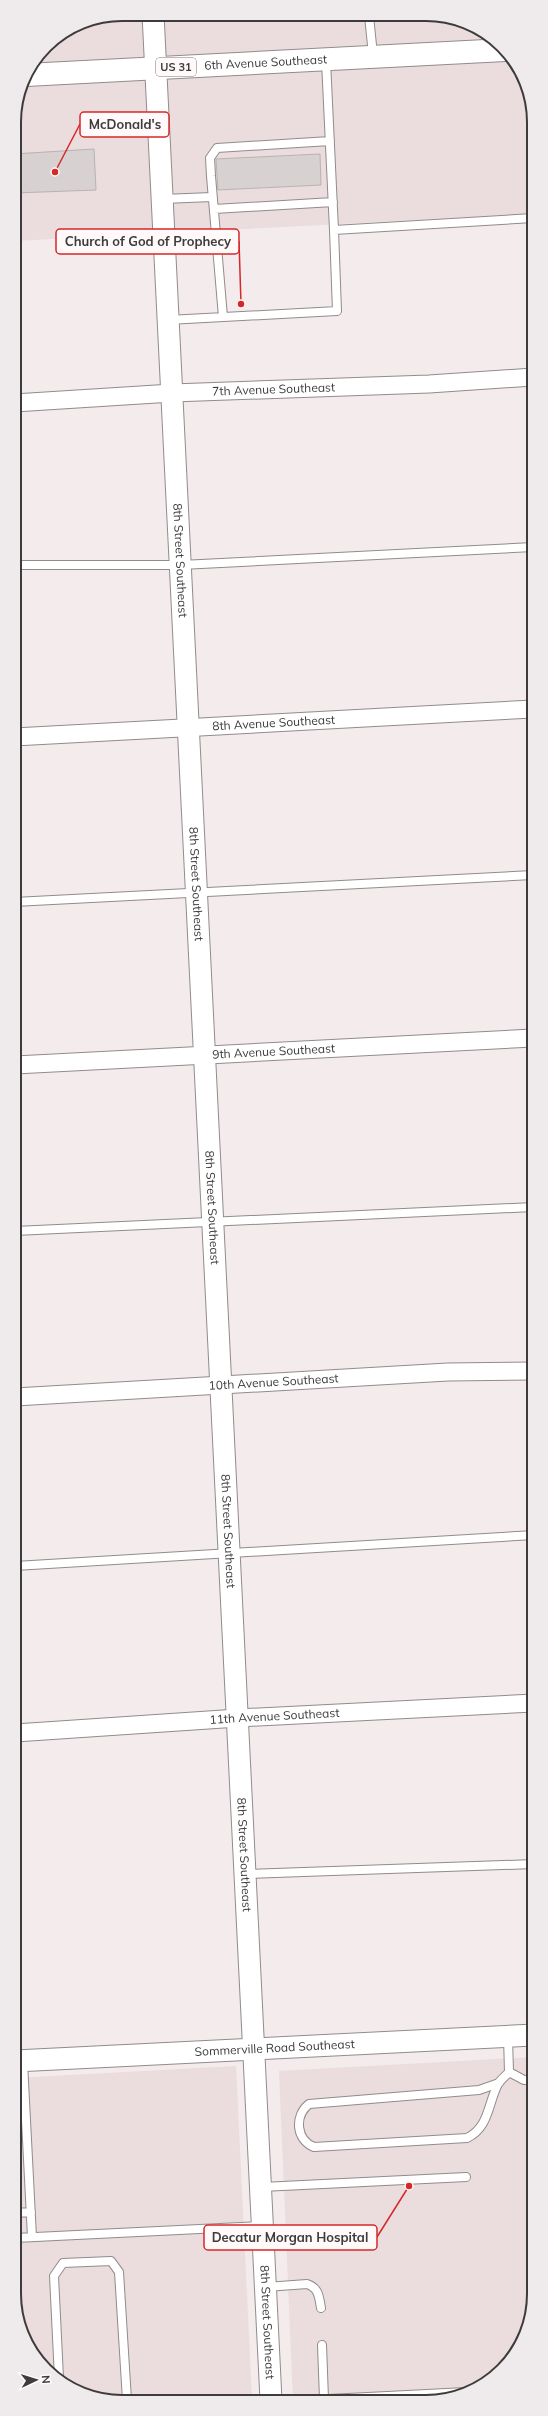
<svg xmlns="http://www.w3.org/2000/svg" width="548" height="2416" font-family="Mulish,sans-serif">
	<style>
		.built { fill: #ebdcde }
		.building { fill: #d8d1d2; stroke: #b9b2b3 }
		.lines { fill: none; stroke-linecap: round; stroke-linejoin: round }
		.service-casing { stroke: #928b8c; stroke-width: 10 }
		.minor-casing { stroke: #928b8c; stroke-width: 19 }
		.tertiary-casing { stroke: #928b8c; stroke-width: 23 }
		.primary-casing { stroke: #928b8c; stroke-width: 24 }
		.service { stroke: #fff; stroke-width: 8 }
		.minor { stroke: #fff; stroke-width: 17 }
		.tertiary { stroke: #fff; stroke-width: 21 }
		.primary { stroke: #fff; stroke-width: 22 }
		.labels { text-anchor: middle; stroke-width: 3; stroke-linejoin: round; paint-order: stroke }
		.shield { fill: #fff9fa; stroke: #777474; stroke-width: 1 }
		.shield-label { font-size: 11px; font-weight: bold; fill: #3d3b3b }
		.street-label { font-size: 12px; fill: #3d3b3b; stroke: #fff9fa }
		.rim { fill: none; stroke: #3d3b3b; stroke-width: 2 }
		.leader { fill: none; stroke: #d62828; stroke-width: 1.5 }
		.callout-dot { fill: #d62828; stroke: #fff9fa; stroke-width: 1.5 }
		.callout { fill: #fff9fa; stroke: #d62828; stroke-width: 1.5 }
		.callout-label { font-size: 13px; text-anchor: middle; font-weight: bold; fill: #3d3b3b }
	</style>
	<rect width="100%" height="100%" fill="#f3ebec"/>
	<path class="built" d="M122 14 447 16 502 46 523 74 533 108V214L14 241V115L22 81 46 46 81 22Z
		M534 2057V2301L526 2335 507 2365 480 2388 440 2401H293L279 2071Z
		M236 2066 252 2400H101L46 2370 25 2341 15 2308V2078Z"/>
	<path class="building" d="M94 149 96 190 14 193V154Z
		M320 154 321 185 218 190 216 159Z"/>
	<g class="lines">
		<g class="service-casing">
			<path id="service" d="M369 16 373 55
				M326 61 334 230
				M163 199 212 197
				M214 209 333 202
				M223 317 211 176 210 158 217 148 330 141
				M168 320 337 311 334 230 533 218
				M14 565H181L533 547
				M14 902 533 875
				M15 1231 533 1207
				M15 1566 534 1535
				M246 1874 534 1864
				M508 2037 509 2072 524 2080H534
				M23 2062 32 2237
				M499 2083 479 2090 309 2104C294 2116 296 2140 314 2147L467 2138C489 2128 488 2103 498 2084 501 2079 506 2076 509 2072
				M262 2187 466 2177
				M15 2213 31 2212
				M15 2238 262 2226
				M266 2287 307 2284C319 2288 319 2297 321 2308
				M322 2345 324 2399
				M59 2378 54 2276 63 2263 111 2261 119 2272 127 2400
				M289 2401 466 2392"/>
		</g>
		<g class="minor-casing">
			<g id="minor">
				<path id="s1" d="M14 403 172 393 429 384 533 377"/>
				<path id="s2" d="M14 737 533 709"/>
				<path id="s3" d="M15 1065 533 1038"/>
				<path id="s4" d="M15 1397 448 1372 533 1371"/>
				<path id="s5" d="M15 1733 238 1718 534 1703"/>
			</g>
		</g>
		<g class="tertiary-casing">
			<g id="tertiary">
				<path id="s6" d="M153 14 271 2400"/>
				<path id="s7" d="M15 2061 534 2035"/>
			</g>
		</g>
		<g class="primary-casing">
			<g id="primary">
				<path id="s8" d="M26 75 505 50"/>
			</g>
		</g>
		<use href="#service" class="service"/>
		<use href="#minor" class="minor"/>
		<use href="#tertiary" class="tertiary"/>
		<use href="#primary" class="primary"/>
	</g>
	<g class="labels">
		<rect class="shield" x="156" y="58" width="40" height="18" rx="3"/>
		<g class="shield-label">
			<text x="176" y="71">US 31</text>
		</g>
		<g class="street-label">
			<text dy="4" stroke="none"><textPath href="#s8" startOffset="240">6th Avenue Southeast</textPath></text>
			<text dy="4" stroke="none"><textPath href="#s1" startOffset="260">7th Avenue Southeast</textPath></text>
			<text dy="4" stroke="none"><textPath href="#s6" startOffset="547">8th Street Southeast</textPath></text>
			<text dy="4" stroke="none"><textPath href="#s2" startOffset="260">8th Avenue Southeast</textPath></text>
			<text dy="4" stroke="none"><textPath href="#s6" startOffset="871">8th Street Southeast</textPath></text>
			<text dy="4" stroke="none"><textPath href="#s3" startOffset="259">9th Avenue Southeast</textPath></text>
			<text dy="4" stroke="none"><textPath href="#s6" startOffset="1195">8th Street Southeast</textPath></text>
			<text dy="4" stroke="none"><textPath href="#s4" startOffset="259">10th Avenue Southeast</textPath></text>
			<text dy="4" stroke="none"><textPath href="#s6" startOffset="1519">8th Street Southeast</textPath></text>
			<text dy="4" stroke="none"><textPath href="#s5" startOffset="260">11th Avenue Southeast</textPath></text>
			<text dy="4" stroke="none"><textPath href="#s6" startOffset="1843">8th Street Southeast</textPath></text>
			<text dy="4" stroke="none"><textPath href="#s7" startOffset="260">Sommerville Road Southeast</textPath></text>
			<text dy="4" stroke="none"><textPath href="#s6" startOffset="2311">8th Street Southeast</textPath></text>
		</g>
	</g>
	<path d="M0 0H548V2416H0ZM122 21H426A101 101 0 0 1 527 122V2294A101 101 0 0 1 426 2395H122A101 101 0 0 1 21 2294V122A101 101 0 0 1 122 21Z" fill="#efeaeb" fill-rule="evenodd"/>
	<path class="rim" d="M122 21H426A101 101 0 0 1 527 122V2294A101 101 0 0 1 426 2395H122A101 101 0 0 1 21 2294V122A101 101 0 0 1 122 21Z"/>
	<path class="leader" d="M55 172L80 124M241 304L239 241M409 2186L377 2237"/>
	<g class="callout-dot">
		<circle cx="55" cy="172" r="4"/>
		<circle cx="241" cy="304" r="4"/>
		<circle cx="409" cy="2186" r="4"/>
	</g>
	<g class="callout">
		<rect x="80" y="112" width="89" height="25" rx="4"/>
		<rect x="56" y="229" width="183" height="25" rx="4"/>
		<rect x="204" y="2225" width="173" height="25" rx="4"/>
	</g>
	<g class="callout-label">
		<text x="125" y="129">McDonald's</text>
		<text x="148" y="246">Church of God of Prophecy</text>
		<text x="290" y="2242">Decatur Morgan Hospital</text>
	</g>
	<g transform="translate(36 2380) rotate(86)" stroke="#fff9fa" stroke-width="3" paint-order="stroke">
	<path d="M0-3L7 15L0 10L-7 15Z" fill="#3d3b3b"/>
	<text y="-6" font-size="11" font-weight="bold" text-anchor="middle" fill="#3d3b3b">N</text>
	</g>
</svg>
